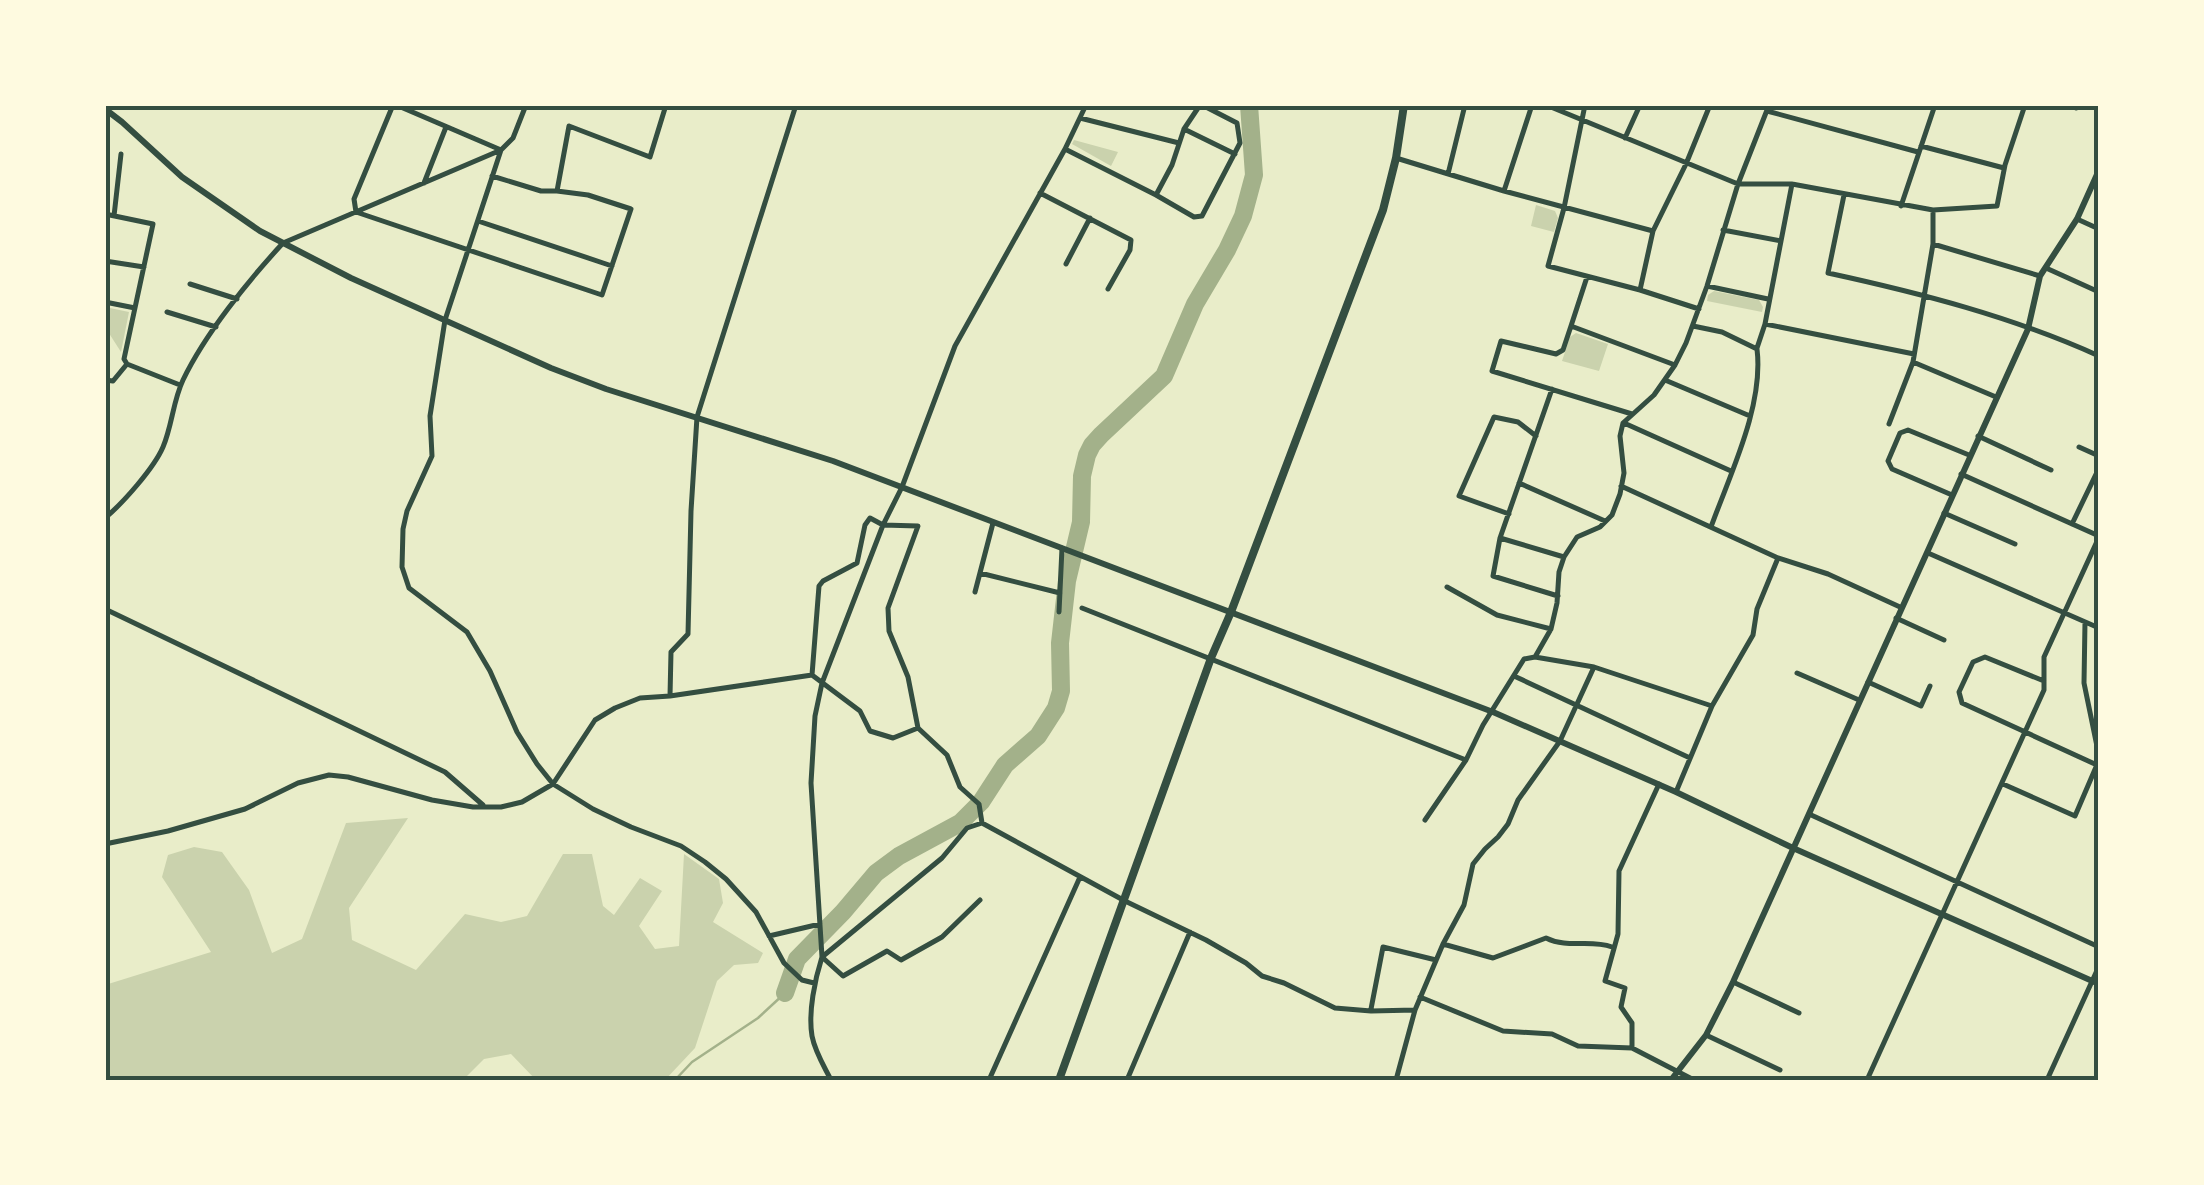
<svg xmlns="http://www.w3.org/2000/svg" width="2204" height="1185" font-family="'Titillium Web',sans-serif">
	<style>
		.green { fill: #cad2ad }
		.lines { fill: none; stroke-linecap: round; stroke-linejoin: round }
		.stream { stroke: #a3b18a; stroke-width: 2.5 }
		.river { stroke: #a3b18a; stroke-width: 18 }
		.minor { stroke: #344e41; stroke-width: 5 }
		.tertiary { stroke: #344e41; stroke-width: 6 }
		.secondary { stroke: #344e41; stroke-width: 8 }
		.neatline { fill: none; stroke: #344e41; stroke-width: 4 }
	</style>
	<rect width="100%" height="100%" fill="#e9edc9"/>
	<path class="green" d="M1074 140 1118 152 1111 166 1072 144Z
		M1536 205 1555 211 1558 218 1554 232 1531 226Z
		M1714 291 1759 300 1763 307 1762 312 1707 301 1708 295Z
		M105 307 129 312 121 352 105 327Z
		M1576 333 1608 344 1599 371 1562 361 1570 337Z
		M408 818 349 908 352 940 416 970 465 914 501 922 527 916 563 854H592L603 906 614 915 640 878 662 891 639 926 655 949 679 946 684 854 719 879 723 903 713 922 763 953 758 963 734 965 717 981 695 1048 665 1080H536L511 1054 484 1059 463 1080H105V985L211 952 162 877 168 855 194 847 222 852 249 890 272 953 302 939 346 823Z"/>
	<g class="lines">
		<path class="stream" d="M675 1080 692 1062 758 1018 785 993"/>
		<path class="river" d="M785 993 797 959 843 912 876 873 899 856 960 823 981 802 1005 765 1038 736 1056 708 1061 691 1060 643 1067 581 1081 522 1082 476 1087 455 1092 445 1101 435 1164 376 1195 304 1227 250 1243 216 1254 175 1249 105"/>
		<path class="minor" d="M396 105 501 150
			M1202 105 1237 123 1240 143 1202 216 1194 217 1156 195 1172 165 1184 129 1235 154
			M1546 105 1738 184H1792L1933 210 1997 206 2005 165 2025 105
			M1585 105 1564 208 1548 266 1640 290 1653 231 1686 164 1710 105
			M2068 105 2076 108
			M1767 111 1918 152
			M1080 118 1179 143
			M1184 129 1200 105
			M1625 138 1640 105
			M1921 146 2004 168
			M1065 149 1156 195
			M501 150 445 320 430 416 432 456 407 511 403 529 402 567 409 588 467 632 490 671 517 732 537 764 553 784 593 809 631 827 681 846 705 862 726 879 756 912 784 963 802 980 814 983
			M1396 158 1504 191 1653 231
			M1448 174 1465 105
			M492 176 541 191H557
			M424 183 446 127
			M1504 191 1532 105
			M1040 193 1131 240 1130 250 1108 289
			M1844 195 1828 273C1920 293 2013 317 2099 356
			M1901 206 1935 105
			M1933 210V244L1913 362 1996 397
			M356 212 602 295 631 209 588 195 557 191 569 126 650 157 666 105
			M356 212 354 199 393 105
			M105 214 153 224 124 359 127 364 180 385
			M114 216 121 154
			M2077 219 2099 229
			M478 221 612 266
			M1723 230 1781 241
			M1933 244 2040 276
			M105 261 144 267
			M1066 264 1090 218
			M2046 268 2099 292
			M1587 277 1571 326 1675 365
			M190 284 237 299
			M1707 286 1768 299
			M1640 290 1699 309
			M105 302 135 308
			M167 312 216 327
			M1765 324 1914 354
			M1571 326 1563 350 1556 354 1501 341 1492 371 1632 414
			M1693 326 1722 332 1757 349C1764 406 1730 474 1711 527
			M1757 348 1765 324 1792 184
			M105 380 113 381 127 364
			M1665 380 1750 416
			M1552 389 1500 538 1564 557
			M1624 423 1731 471
			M1889 424 1913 362
			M1978 436 2051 470
			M2079 447 2099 456
			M1961 474 2099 536
			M1519 483 1605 521
			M1621 486 1778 558 1828 574 1900 607
			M1952 495 1892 469 1888 461 1900 433 1908 430 1969 455
			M1944 513 2015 544
			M1509 514 1459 496 1494 417 1518 422 1536 436
			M105 518C123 503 154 468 163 447 172 426 173 401 183 380 205 334 248 281 283 243L501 150 513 138 526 105
			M2072 524 2099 468
			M1500 538 1493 576 1558 596
			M1928 553 2099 628
			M980 573 1060 593
			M1447 587 1497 615 1551 629
			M975 592 993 523
			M1082 608 1466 760
			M105 609 445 772 483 805
			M1059 612 1062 548
			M1896 618 1944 640
			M2085 622 2084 683 2099 756
			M1535 657 1551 629 1557 603 1559 572 1564 557 1577 537 1600 527 1612 515 1620 494 1624 473 1620 436 1623 423 1654 395 1675 365 1686 343 1707 286 1738 184 1769 105
			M1797 673 1859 700
			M812 675 819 586 823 581 857 563 865 525 870 518 883 525 918 526 888 608 889 631 908 677 918 728 947 755 960 787 979 804 982 823 1125 901 1206 940 1246 963 1262 976 1284 983 1335 1008 1371 1011 1415 1010
			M1514 676 1690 758
			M2044 681 1985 657 1973 662 1959 692 1962 703 2097 765
			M1868 682 1921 706 1930 686
			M670 696 671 652 688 634 691 511 697 417 796 105
			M2003 784 2075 816 2099 760
			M1676 792 1712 706 1753 635 1757 609 1778 558
			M1809 814 2099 947
			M1425 820 1466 760 1483 725 1524 659 1535 657 1594 667 1712 706
			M105 844 168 831 245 809 298 783 329 775 348 777 432 800 473 807H501L522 802 553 784 595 720 615 708 640 698 670 696 812 675 860 711 870 731 893 738 918 728
			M980 900 942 937 901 960 887 951 843 976 822 957 942 858 967 828 982 823
			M769 936 820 924
			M1443 944 1493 958 1546 938C1568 949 1590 939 1612 947
			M1733 982 1799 1013
			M1420 997 1503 1031 1552 1034 1578 1046 1632 1048 1694 1080
			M1371 1009 1383 947 1436 960
			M1706 1035 1780 1070
			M1632 1048V1023L1621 1007 1625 988 1605 981 1618 934 1619 871 1659 784
			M831 1080C824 1066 815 1052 812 1036 808 1012 815 979 822 957L811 783 815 716 822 683 883 525 902 487 955 346 1065 149 1086 105
			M989 1080 1080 877
			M1127 1080 1190 932
			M1396 1080 1415 1010 1443 944 1464 905 1473 864 1485 849 1498 837 1508 824 1518 800 1560 741 1594 667
			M1867 1080 2044 690V657L2099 537
			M2047 1080 2099 966"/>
		<path class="tertiary" d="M105 109 122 122 182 177 260 231 351 278 551 368 606 389 833 461 1493 712 1676 792 1793 848 2099 984
			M1671 1080 1706 1035 1733 982 2028 329 2040 276 2077 219 2099 170"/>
		<path class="secondary" d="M1059 1080 1211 658 1231 612 1383 210 1396 158 1404 105"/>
	</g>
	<rect width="2204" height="1185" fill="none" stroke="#fefae0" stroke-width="215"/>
	<rect x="108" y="108" width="1988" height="970" class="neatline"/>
</svg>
